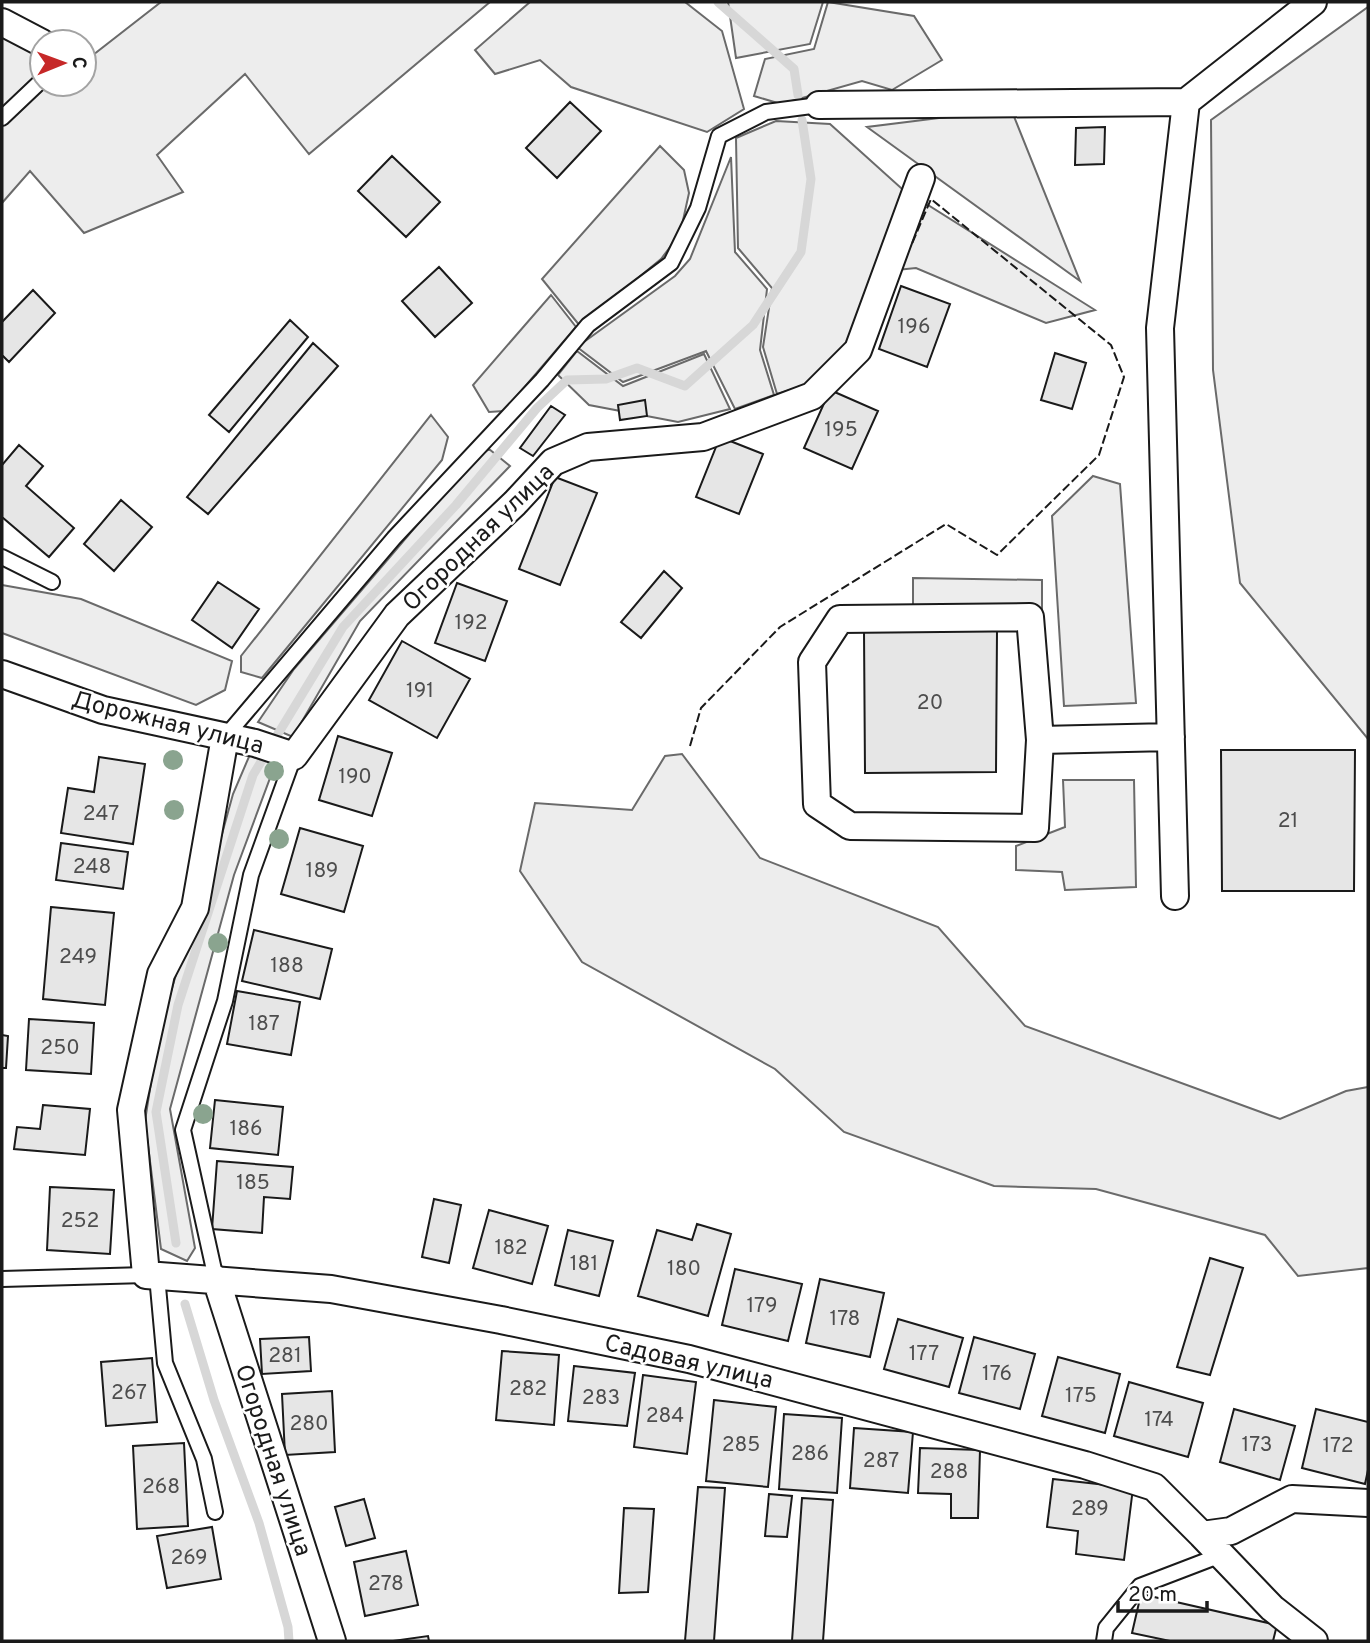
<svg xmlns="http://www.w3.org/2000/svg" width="1370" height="1643" font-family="Overpass,sans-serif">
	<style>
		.built { fill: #ededed; stroke: #6a6a6a; stroke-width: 2 }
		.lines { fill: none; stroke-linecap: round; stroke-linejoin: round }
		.stream { stroke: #d7d7d7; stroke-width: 9 }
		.building { fill: #e6e6e6; stroke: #1a1a1a; stroke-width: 2 }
		.lane-casing { stroke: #1a1a1a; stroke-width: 18 }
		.street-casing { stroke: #1a1a1a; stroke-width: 30 }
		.lane { stroke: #fff; stroke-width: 14 }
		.street { stroke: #fff; stroke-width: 26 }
		.fence { stroke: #1a1a1a; stroke-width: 2; stroke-dasharray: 9 3.5; stroke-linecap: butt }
		.tree { fill: #8aa48f }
		.labels { text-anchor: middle; stroke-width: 5; stroke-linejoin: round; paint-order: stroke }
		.number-label { font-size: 21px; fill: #4d4d4d }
		.street-label { font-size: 24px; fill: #1a1a1a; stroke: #fff }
	</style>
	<rect width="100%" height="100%" fill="#fff"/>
	<path class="built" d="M161 2H490L309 154 245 74 157 155 183 192 84 233 30 171 2 203V29L42 48V84H84V62Z
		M530 2H685L722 31 744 109 707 132 571 87 540 60 495 74 475 50Z
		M728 2H823L810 44 736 58Z
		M828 2 914 16 942 60 892 90 862 81 781 104 754 96 765 59 814 49Z
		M1368 7V739L1240 583 1213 370 1211 120Z
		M1011 109 1080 281 867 127Z
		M776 121 830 124 901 188 1095 310 1046 323 916 268 877 272 852 344 813 383 777 394 763 347 772 288 738 248 736 138Z
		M660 146 684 170 689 193 680 234 661 259 580 326 542 279Z
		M731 157 735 252 767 289 760 350 774 395 735 409 706 351 623 382 577 347 675 276 690 259Z
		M551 295 576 327 504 411 489 412 473 385Z
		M577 351 623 386 704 354 730 409 678 422 589 405 558 375Z
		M431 415 448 437 442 460 262 678 241 672V656Z
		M489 449 510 466 360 621 293 737 258 722 294 669 389 558 468 465Z
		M1093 476 1120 484 1136 703 1064 706 1052 516Z
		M913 578 1042 580V609L913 608Z
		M2 585 81 599 232 661 225 690 196 705 2 633Z
		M251 752 276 762 234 875 170 1109 195 1248 187 1261 161 1249 145 1121 158 1037 181 957 205 896 233 794Z
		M682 754 760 858 938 927 1025 1026 1280 1119 1346 1091 1368 1087V1268L1298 1276 1265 1235 1096 1189 994 1186 844 1132 775 1069 582 962 520 871 535 803 632 810 665 756Z
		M1063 780H1134L1136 887 1065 890 1062 872 1016 870V846L1065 827Z"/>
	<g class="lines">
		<path class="stream" d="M718 2 794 69 798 95
			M176 1243 156 1112 178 1005 253 775 343 627 456 505 537 408 567 380 606 379 637 368 685 386 753 325 801 252 811 179 802 120
			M185 1304 214 1400 259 1523 288 1627 289 1641"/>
	</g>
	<path class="building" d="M570 102 601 131 557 178 526 148Z
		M1105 127 1104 164 1075 165 1076 128Z
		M392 156 440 202 406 237 358 191Z
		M439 267 472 303 435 337 402 301Z
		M901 286 950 304 927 367 879 349Z
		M33 290 55 313 9 362 2 355V322Z
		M290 320 308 337 229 432 209 415Z
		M313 343 338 366 208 514 187 497Z
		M1055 353 1086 363 1072 409 1041 400Z
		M830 390 878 411 852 469 804 448Z
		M645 400 647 416 620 420 618 405Z
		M551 406 565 415 533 456 520 448Z
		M720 437 763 454 739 514 696 497Z
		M19 445 43 466 26 486 74 528 49 557 2 517V465Z
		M555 477 597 493 560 585 519 569Z
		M121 500 152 527 114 571 84 544Z
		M664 571 682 588 641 638 621 622Z
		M218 582 259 609 232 648 192 620Z
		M457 583 507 601 485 661 435 643Z
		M864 631H997L996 772 865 773Z
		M402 641 470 679 437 738 369 700Z
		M338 736 392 753 372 816 319 800Z
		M1221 750H1355L1354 891H1222Z
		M99 757 145 764 133 844 61 833 68 788 94 792Z
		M300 828 363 846 344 912 281 894Z
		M61 843 128 852 123 889 56 880Z
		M51 907 114 913 105 1005 43 999Z
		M254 930 332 949 320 999 242 981Z
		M237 991 300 1002 291 1055 227 1044Z
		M29 1019 94 1023 91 1074 26 1070Z
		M2 1035 8 1036 6 1068H2Z
		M215 1100 283 1107 278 1155 210 1148Z
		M43 1105 90 1109 85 1155 14 1149 17 1127 40 1129Z
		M217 1161 293 1167 290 1199 264 1197 262 1233 212 1229Z
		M50 1187 114 1190 110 1254 47 1250Z
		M434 1199 461 1205 449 1263 422 1257Z
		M489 1210 548 1226 532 1284 473 1268Z
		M697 1224 731 1234 708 1316 638 1296 657 1230 692 1240Z
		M568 1230 613 1241 599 1296 555 1285Z
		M1210 1258 1243 1268 1210 1375 1177 1367Z
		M735 1269 802 1284 788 1341 722 1325Z
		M820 1279 884 1293 870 1357 806 1343Z
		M898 1319 963 1338 949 1387 884 1369Z
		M309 1337 311 1371 262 1374 260 1339Z
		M974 1337 1035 1354 1020 1409 959 1393Z
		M502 1351 559 1355 554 1425 496 1420Z
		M1058 1357 1120 1374 1105 1433 1042 1416Z
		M152 1358 157 1422 106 1426 101 1362Z
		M574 1366 635 1373 627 1426 568 1421Z
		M643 1375 696 1382 687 1454 634 1447Z
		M1129 1382 1203 1403 1188 1457 1114 1436Z
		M332 1391 335 1452 285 1455 282 1394Z
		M714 1400 776 1407 768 1487 706 1481Z
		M1234 1409 1295 1426 1280 1480 1220 1462Z
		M1316 1409 1368 1422V1470L1365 1484 1302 1468Z
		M784 1414 842 1418 837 1493 779 1489Z
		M854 1428 913 1432 908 1493 850 1488Z
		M184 1443 188 1526 137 1529 133 1446Z
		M920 1448 980 1450 978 1518H951V1494L918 1493Z
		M1053 1479 1133 1488 1124 1560 1076 1554 1078 1531 1047 1527Z
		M698 1487 725 1488 714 1641H685Z
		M769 1494 792 1496 787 1537 765 1536Z
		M802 1498 833 1500 823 1641H792Z
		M364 1499 375 1538 346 1546 335 1507Z
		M624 1508 654 1509 648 1592 619 1593Z
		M212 1527 221 1579 167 1588 157 1536Z
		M406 1551 418 1605 365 1616 354 1562Z
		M1141 1594 1277 1625 1273 1641H1170L1132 1633Z
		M428 1636 429 1641H393Z"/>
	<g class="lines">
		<g class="lane-casing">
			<path id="lane" d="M2 118 42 80
				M2 557 52 582
				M225 737 394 538 542 380 588 325 671 263 698 208 719 136 766 112 819 105
				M157 1276 165 1363 204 1459 215 1512
				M2 1279 146 1275
				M216 1279 183 1130 225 1001 251 875 294 756
				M1104 1641 1106 1628 1140 1586 1221 1555"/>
		</g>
		<g class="street-casing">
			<path id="street" d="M2 22 42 43
				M819 105 1186 102 1313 2
				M2 674 103 710 255 743 294 756 397 615 515 503 553 462 588 447 703 437 812 396 858 350 921 178
				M225 737 195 908 161 974 131 1110 146 1275 331 1289 501 1320 689 1359 1085 1465 1154 1487 1202 1535 1231 1531 1292 1499 1368 1503
				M1040 740 1030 617 840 619 812 662 817 804 850 826 1035 828 1040 740 1171 737
				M1175 896 1160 328 1186 102
				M216 1279 332 1641
				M1202 1535 1272 1608 1314 1641"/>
		</g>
		<use href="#lane" class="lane"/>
		<use href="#street" class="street"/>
		<path class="fence" d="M690 746 701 708 780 627 946 524 997 555 1099 455 1124 377 1111 345 931 199 911 246"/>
	</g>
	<g class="tree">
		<circle cx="173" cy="760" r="10"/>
		<circle cx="274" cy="771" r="10"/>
		<circle cx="174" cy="810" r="10"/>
		<circle cx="279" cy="839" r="10"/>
		<circle cx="218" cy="943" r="10"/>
		<circle cx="203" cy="1114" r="10"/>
	</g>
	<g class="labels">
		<g class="number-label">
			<text x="914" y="333">196</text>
			<text x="841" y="436">195</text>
			<text x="471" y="629">192</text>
			<text x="420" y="697">191</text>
			<text x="930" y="709">20</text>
			<text x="355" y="783">190</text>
			<text x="101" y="820">247</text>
			<text x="1288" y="827">21</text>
			<text x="92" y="873">248</text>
			<text x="322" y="877">189</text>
			<text x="78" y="963">249</text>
			<text x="287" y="972">188</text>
			<text x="264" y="1030">187</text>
			<text x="60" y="1054">250</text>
			<text x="246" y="1135">186</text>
			<text x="253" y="1189">185</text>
			<text x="80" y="1227">252</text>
			<text x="511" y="1254">182</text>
			<text x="584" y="1270">181</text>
			<text x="684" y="1275">180</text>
			<text x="762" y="1312">179</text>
			<text x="845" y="1325">178</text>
			<text x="924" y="1360">177</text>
			<text x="285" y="1362">281</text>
			<text x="997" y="1380">176</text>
			<text x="528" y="1395">282</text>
			<text x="129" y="1399">267</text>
			<text x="1081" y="1402">175</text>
			<text x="601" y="1404">283</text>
			<text x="665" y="1422">284</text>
			<text x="1159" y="1426">174</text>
			<text x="309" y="1430">280</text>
			<text x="741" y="1451">285</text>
			<text x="1257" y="1451">173</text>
			<text x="1338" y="1452">172</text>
			<text x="810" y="1460">286</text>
			<text x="881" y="1467">287</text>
			<text x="949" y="1478">288</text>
			<text x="161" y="1493">268</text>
			<text x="1090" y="1515">289</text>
			<text x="189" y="1564">269</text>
			<text x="386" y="1590">278</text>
		</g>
		<g class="street-label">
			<text transform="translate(478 537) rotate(-44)" y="8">Огородная улица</text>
			<text transform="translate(168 722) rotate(14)" y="8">Дорожная улица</text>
			<text transform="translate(689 1361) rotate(13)" y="8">Садовая улица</text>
			<text transform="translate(274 1460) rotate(72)" y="8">Огородная улица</text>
		</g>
	</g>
	<rect width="1370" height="1643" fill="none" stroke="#1a1a1a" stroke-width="7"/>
	<g transform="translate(63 63) rotate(89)"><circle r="33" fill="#ffffff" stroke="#a3a3a3" stroke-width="2"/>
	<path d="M0-5L12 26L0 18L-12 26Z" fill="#c62828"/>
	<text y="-10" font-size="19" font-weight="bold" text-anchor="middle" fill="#1a1a1a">С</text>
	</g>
	<path d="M1118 1601v10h89v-10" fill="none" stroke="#1a1a1a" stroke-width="3.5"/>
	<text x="1128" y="1601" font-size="21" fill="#1a1a1a" stroke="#ffffff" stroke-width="5" paint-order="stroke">20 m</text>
</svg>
